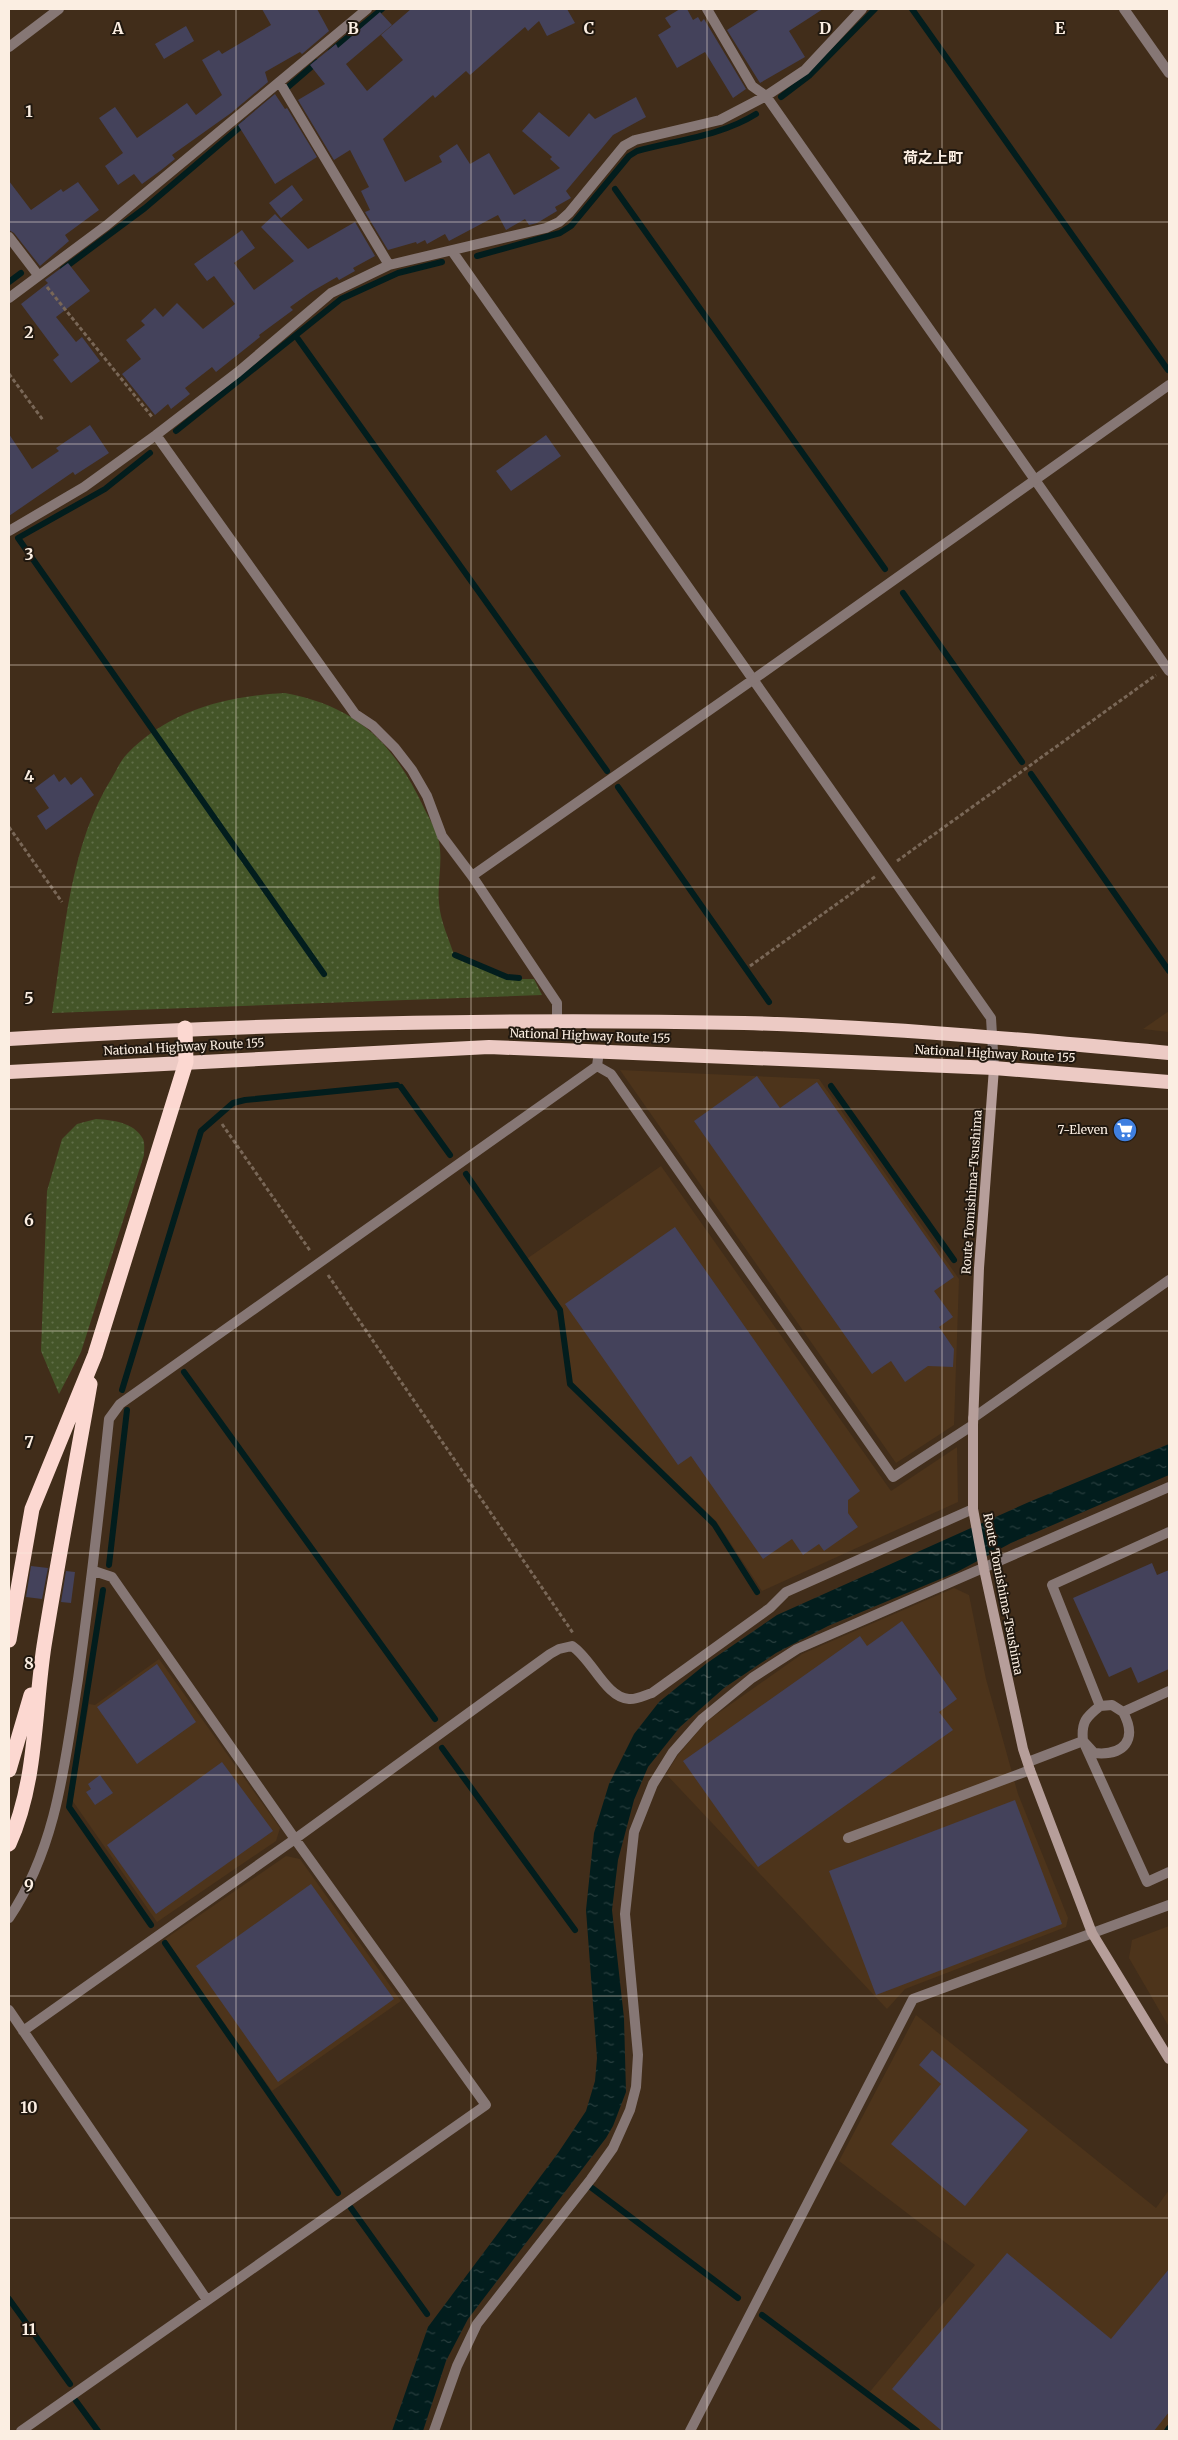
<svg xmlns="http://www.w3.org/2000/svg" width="1178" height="2440" font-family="Merriweather,'Noto Sans JP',serif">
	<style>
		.built { fill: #4d341b }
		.grass { fill: url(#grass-dots) }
		.water { fill: url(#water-ripples) }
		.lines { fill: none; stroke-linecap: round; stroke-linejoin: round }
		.stream { stroke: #021d1d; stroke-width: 6 }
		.building { fill: #44425b }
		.path { stroke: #796757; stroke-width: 3; stroke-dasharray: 4 2.5; stroke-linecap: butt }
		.service { stroke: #867775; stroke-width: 10 }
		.minor { stroke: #867775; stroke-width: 10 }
		.tertiary { stroke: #867775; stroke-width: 10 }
		.secondary { stroke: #b69e9a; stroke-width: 10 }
		.trunk { stroke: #eccac4; stroke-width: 14 }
		.motorway { stroke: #fcd8d1; stroke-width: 15 }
		.grid { fill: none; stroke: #fbeee2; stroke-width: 1; stroke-opacity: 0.55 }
		.labels { text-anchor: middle; stroke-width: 4; stroke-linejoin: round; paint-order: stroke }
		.street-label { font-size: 12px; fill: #fbeee2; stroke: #21180f }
		.poi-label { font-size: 12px; fill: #fbeee2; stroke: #21180f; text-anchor: end }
		.quarter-label { font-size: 15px; font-weight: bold; fill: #fbeee2; stroke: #21180f }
		.grid-label { font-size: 16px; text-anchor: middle; font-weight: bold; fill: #fbeee2; stroke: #21180f; stroke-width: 4; stroke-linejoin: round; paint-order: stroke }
	</style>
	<defs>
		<pattern id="grass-dots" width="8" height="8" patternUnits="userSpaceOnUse" patternTransform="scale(1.25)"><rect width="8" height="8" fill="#445528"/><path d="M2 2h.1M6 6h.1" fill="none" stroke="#606e47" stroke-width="1.8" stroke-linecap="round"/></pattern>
		<pattern id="water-ripples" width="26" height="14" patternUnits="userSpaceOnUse" patternTransform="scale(1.25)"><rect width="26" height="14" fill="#021d1d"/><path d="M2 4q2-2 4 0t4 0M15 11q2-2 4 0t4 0" fill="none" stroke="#283e3e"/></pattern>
	</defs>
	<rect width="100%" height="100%" fill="#412d1a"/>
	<path class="built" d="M1169 1011V1032L1143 1029Z
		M620 1070 819 1079 959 1279 954 1425 896 1463Z
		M661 1166 891 1491 957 1447 958 1502 762 1591 716 1521 572 1383 562 1310 525 1260Z
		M954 1588 969 1595 986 1679 1018 1794 1068 1918 1066 1927 905 1989 887 2009 666 1774 678 1755 707 1721 802 1654Z
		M159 1659 280 1828 276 1841 157 1922 72 1800 89 1704 95 1705Z
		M286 1856 300 1859 401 2001 272 2091 165 1939Z
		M1169 1926V2027L1129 1958 1132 1940Z
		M916 2015 1156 2208 1169 2190V2428L1167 2431H917L868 2394 975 2265 839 2161Z"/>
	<path class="grass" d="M285 693C356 706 394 743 424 808 429 818 437 831 439 842 443 862 437 884 439 903 440 921 450 941 455 958L509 979H534L542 995 52 1013C65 934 69 845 113 776 117 769 121 760 127 754 169 710 227 696 285 693Z
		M96 1119C112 1120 134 1122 143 1139 145 1143 144 1151 144 1155L81 1352 59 1394 41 1351 47 1191 62 1139 77 1124Z"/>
	<path class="water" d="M1169 1444V1475L1011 1543 957 1572 828 1626 776 1653 724 1688 680 1727 648 1767 634 1800 618 1860 612 1910 624 2018 626 2092 613 2126 606 2138 468 2319 446 2361 423 2431H392L428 2327 558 2153 586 2111 595 2081 597 2058 586 1910 594 1833 609 1784 634 1734 659 1702 707 1663 777 1615 1029 1502Z"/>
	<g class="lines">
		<path class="stream" d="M912 9 1168 370
			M331 51 382 9
			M288 87 317 62
			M781 97 810 75 875 9
			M615 189 885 569
			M477 256 560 233 571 226 629 156 637 151C677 140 721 136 756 114
			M63 269 145 208 246 122
			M9 282 21 273
			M298 339 607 771
			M176 431 341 299 398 273 442 262
			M150 453 105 489 18 538 324 974
			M903 593 1022 762
			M1031 774 1169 971
			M618 787 769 1002
			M455 955 507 977 519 978
			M831 1086 954 1260
			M401 1087 450 1155
			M466 1174 560 1310 570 1384 714 1524 757 1592
			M184 1372 435 1719
			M122 1390 201 1131 233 1103 245 1100 397 1085
			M109 1565 127 1410
			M103 1590 69 1807 151 1925
			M442 1748 575 1930
			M165 1943 338 2193
			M592 2188 738 2298
			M351 2208 427 2314
			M9 2299 70 2384
			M762 2315 917 2431
			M76 2401 98 2431
			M1167 2431 1169 2428"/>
	</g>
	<path class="building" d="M262 9H317L329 31 302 54 300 52 265 72 268 82 231 113 172 155 175 159 160 171 142 184 134 174 118 185 105 166 123 153 99 118 115 107 137 138 187 103 196 115 222 95 202 60 219 50 222 54 271 25Z
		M411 9H567L575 23 547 36 539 21 528 31 525 27 470 75 466 71 435 98 433 95 383 139 405 182 442 162 439 156 457 144 470 164 489 153 514 195 560 168 550 159 552 157 522 131 539 112 569 137 589 113 595 119 636 97 646 117 613 135 566 191 571 198 555 207 557 211 537 223 529 225 525 219 506 230 498 215 449 241 445 234 427 244 425 240 417 244 416 242 388 250 365 212 370 210 361 191 369 187 350 150 334 160 298 100 325 84 310 65 336 44 338 48 380 12 392 25 346 64 367 91 403 60 381 35Z
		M680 9H687L693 20 698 17 701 22 704 19 746 89 733 98 705 52 677 68 658 35 671 27 665 18Z
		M760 9H823L789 31 805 57 760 83 727 30Z
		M186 26 194 41 164 59 155 44Z
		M275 94 285 109 287 108 317 157 275 184 238 125Z
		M9 181 31 210 61 189 63 192 78 182 99 210 65 235 69 241 40 266 14 233 9 230Z
		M292 185 303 200 281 218 269 203Z
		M275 214 308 249 355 222 375 256 353 268 355 271 339 280 337 277 311 292 290 307 293 310 259 335 260 337 216 372 212 367 185 388 190 394 171 409 168 404 155 415 122 374 141 359 126 340 145 325 141 321 155 308 163 317 177 303 203 329 235 304 214 276 207 281 194 264 242 230 255 248 234 263 254 290 294 261 261 227Z
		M68 263 90 291 56 317 76 342 82 337 100 361 71 383 53 360 59 355 21 304 48 283 45 280Z
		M90 425 109 453 75 475 73 472 9 516V434L32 469 59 451 56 448Z
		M546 435 561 456 511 491 496 471Z
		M54 774 59 782 65 777 71 785 81 777 94 795 46 830 37 816 49 808 35 788Z
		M757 1076 780 1108 817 1082 954 1277 934 1291 953 1317 939 1327 954 1349 953 1367 928 1366 905 1382 891 1361 872 1374 694 1121Z
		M675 1227 860 1491 848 1500V1513L858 1527 824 1551 819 1544 803 1555 792 1539 763 1559 691 1456 678 1465 565 1304Z
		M1152 1563 1157 1575 1169 1570V1669L1138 1683 1131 1667 1109 1677 1073 1598Z
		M31 1566 48 1568 42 1599 26 1597Z
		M66 1571 75 1572 71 1603 61 1602Z
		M902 1621 957 1699 939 1712 953 1730 758 1867 683 1761 860 1636 867 1646Z
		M157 1664 196 1722 137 1764 97 1707Z
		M222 1762 273 1831 156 1914 107 1845Z
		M100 1775 113 1793 95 1805 86 1792 91 1789 88 1784Z
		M1015 1800 1062 1924 876 1995 829 1871Z
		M311 1884 394 1999 278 2082 196 1966Z
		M932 2050 1028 2130 965 2206 891 2144 941 2084 919 2065Z
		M1007 2253 1111 2339 1169 2269V2412L1154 2431H942L892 2389Z"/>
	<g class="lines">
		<path class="path" d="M47 287 153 418
			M9 374 43 420
			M9 827 62 902
			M897 861 1156 675
			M750 966 876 876
			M222 1124 311 1252
			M328 1275 573 1633"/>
		<path class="service" d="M1169 1532 1052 1585 1100 1706C1086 1717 1081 1722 1083 1741L1147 1882 1169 1872
			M1100 1706 1112 1705 1123 1712 1169 1691
			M1028 1762 1083 1741 1094 1753C1124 1756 1138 1740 1123 1712
			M848 1838 1030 1770"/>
		<path class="minor" d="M707 9 752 86 766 96 1169 671
			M1124 9 1169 73
			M9 47 59 9
			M280 83 389 265
			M9 237 38 275
			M452 251 991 1018 994 1068
			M9 298 107 225 367 9
			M156 435 355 714 373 726 395 748 412 770 427 796 442 836 472 876 557 1003V1021
			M9 531 84 487 156 435 238 372 331 293 389 265 546 228 559 222 569 213 624 146 635 140 720 120 766 96 805 70 862 9
			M472 876 754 679
			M597 1066 611 1074 893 1477 973 1425
			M973 1418 1169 1280
			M9 1918C57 1847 65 1762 78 1679 90 1593 100 1506 109 1419L120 1404 597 1066 599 1051
			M9 2010 207 2300
			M23 2031 295 1839 550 1654 559 1649 572 1646C592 1659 606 1698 629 1699 636 1700 645 1695 652 1693L770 1608 786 1592 973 1509
			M21 2431 486 2105 295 1839 112 1577 94 1571
			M434 2431 457 2366 477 2324 591 2179 613 2148 630 2110 636 2087 638 2055 625 1914 634 1832 653 1784 673 1752 702 1719 752 1678 797 1649 1169 1487
			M690 2431 913 1999 1169 1905"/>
		<path class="tertiary" d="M754 679 1169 385"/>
		<path class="secondary" d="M994 1068 979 1268 973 1425V1509L984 1569 1023 1749 1030 1770 1092 1933 1169 2059"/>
		<path class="trunk" d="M9 1039C253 1024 499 1018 744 1023 886 1027 1028 1040 1169 1053
			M9 1072 489 1047 994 1068 1169 1082"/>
		<path class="motorway" d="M9 1640 32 1509 95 1355 186 1062 185 1028
			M9 1770 31 1695
			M9 1844C37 1782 34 1712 44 1646 58 1559 75 1471 90 1384"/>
	</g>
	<path class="grid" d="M236 9V2431M471 9V2431M707 9V2431M942 9V2431M9 222H1169M9 444H1169M9 665H1169M9 887H1169M9 1109H1169M9 1331H1169M9 1553H1169M9 1775H1169M9 1996H1169M9 2218H1169"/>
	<defs>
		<g id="supermarket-disc" transform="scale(1.25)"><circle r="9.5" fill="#3f7fe0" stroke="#21180f"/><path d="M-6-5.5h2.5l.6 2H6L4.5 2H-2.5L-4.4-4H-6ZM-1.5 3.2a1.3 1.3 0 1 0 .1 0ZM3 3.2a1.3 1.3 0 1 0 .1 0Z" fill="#fff"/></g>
	</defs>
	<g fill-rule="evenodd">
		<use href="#supermarket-disc" x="1125" y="1130"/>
	</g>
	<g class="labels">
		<g class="street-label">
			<text transform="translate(590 1036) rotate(2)" y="4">National Highway Route 155</text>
			<text transform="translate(184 1047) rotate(-3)" y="4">National Highway Route 155</text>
			<text transform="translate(995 1054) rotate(3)" y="4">National Highway Route 155</text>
			<text transform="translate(972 1192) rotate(-86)" y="4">Route Tomishima-Tsushima</text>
			<text transform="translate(1003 1594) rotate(79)" y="4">Route Tomishima-Tsushima</text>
		</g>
		<g class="poi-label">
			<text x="1108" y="1134">7-Eleven</text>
		</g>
		<g class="quarter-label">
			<text x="933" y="163">荷之上町</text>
		</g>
	</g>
	<g class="grid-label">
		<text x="118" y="34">A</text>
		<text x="353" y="34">B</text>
		<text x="589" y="34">C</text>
		<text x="825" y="34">D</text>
		<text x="1060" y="34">E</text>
		<text x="29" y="117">1</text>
		<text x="29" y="338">2</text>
		<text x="29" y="560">3</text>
		<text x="29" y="782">4</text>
		<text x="29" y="1004">5</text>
		<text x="29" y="1226">6</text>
		<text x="29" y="1448">7</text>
		<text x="29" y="1669">8</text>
		<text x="29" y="1891">9</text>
		<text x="29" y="2113">10</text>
		<text x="29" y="2335">11</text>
	</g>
	<rect width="1178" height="2440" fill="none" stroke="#fbeee2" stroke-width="20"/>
</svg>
